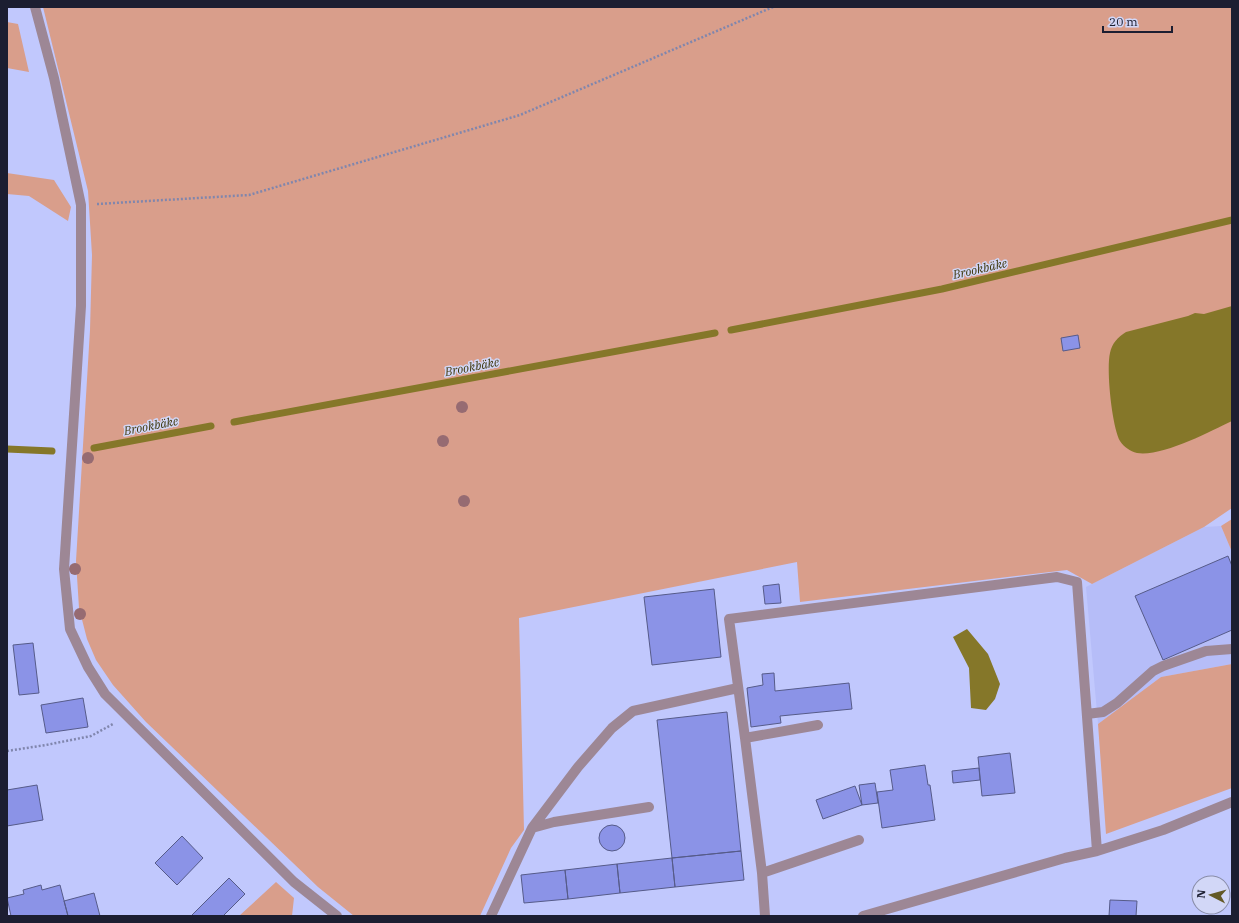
<svg xmlns="http://www.w3.org/2000/svg" width="1239" height="923" font-family="'IBM Plex Serif',serif">
	<style>
		.built { fill: #b6bdf8 }
		.green { fill: #d99e8b }
		.water { fill: #857729 }
		.lines { fill: none; stroke-linecap: round; stroke-linejoin: round }
		.stream { stroke: #857729; stroke-width: 7 }
		.building { fill: #8b93e7; stroke: #565b89 }
		.path { stroke: #8086ad; stroke-width: 2.5; stroke-dasharray: 2 2; stroke-linecap: butt }
		.minor { stroke: #9d8795; stroke-width: 10 }
		.tree { fill: #966b72 }
		.labels { text-anchor: middle; stroke-width: 3; stroke-linejoin: round; paint-order: stroke }
		.water-label { font-size: 12px; font-style: italic; fill: #3a3205; stroke: #d2d7f7 }
	</style>
	<rect width="100%" height="100%" fill="#c1c8fd"/>
	<path class="built" d="M1221 526 1232 552V664L1161 677 1098 724 1086 587 1204 527Z"/>
	<path class="green" d="M43 7H1232V508L1204 527 1092 584 1067 570 800 602 797 562 519 618 524 830 511 848 480 916H354L318 887 146 722 113 685 96 660 87 639 79 608 76 561 90 330 92 255 88 191Z
		M7 22 18 24 29 72 7 68Z
		M7 173 54 180 71 207 68 221 29 196 7 194Z
		M1232 519V552L1221 526Z
		M1232 664V788L1106 834 1098 724 1161 677Z
		M276 882 294 898 292 916H239Z"/>
	<path class="water" d="M1232 306V421C1209 432 1162 457 1137 453 1130 451 1124 447 1120 441 1112 427 1106 369 1110 353 1112 343 1118 337 1126 332L1188 316 1195 313 1204 314Z
		M967 629 988 654 1000 684 995 699 986 710 971 708 969 668 953 637Z"/>
	<g class="lines">
		<path class="stream" d="M731 330 942 289 1232 220
			M234 422 715 333
			M94 448 211 426
			M7 449 52 451"/>
	</g>
	<path class="building" d="M1078 335 1080 348 1063 351 1061 338Z
		M1228 556 1232 566V630L1163 660 1135 596Z
		M779 584 781 603 765 604 763 586Z
		M714 589 721 657 652 665 644 597Z
		M33 643 39 693 19 695 13 645Z
		M774 673 775 691 849 683 852 709 780 716 781 723 751 727 747 688 763 685 762 674Z
		M83 698 88 727 46 733 41 705Z
		M727 712 741 851 672 858 657 720Z
		M1010 753 1015 793 982 796 978 757Z
		M925 765 928 785H930L935 820 882 828 877 792 893 790 890 770Z
		M979 768 980 780 953 783 952 771Z
		M875 783 878 803 862 805 859 785Z
		M37 785 43 820 7 826V790Z
		M855 786 862 805 823 819 816 800Z
		M599 838a13 13 0 1 1 26 0a13 13 0 1 1-26 0Z
		M182 836 203 858 177 885 155 863Z
		M741 851 744 880 675 887 672 858Z
		M672 858 675 887 620 893 617 864Z
		M617 864 620 893 568 899 565 870Z
		M565 870 568 899 524 903 521 875Z
		M229 878 245 894 223 916H191Z
		M41 885 42 890 60 885 68 916H11L7 898 24 894 23 890Z
		M94 893 100 916H68L64 901Z
		M1110 900 1137 901 1136 916H1109Z"/>
	<g class="lines">
		<path class="path" d="M97 204 249 195 520 115 773 7
			M7 751 46 745 91 736 113 724"/>
		<path class="minor" d="M35 7 54 78 81 205V306L64 569 70 629 88 667 105 694 294 882 337 916
			M1087 714 1103 712 1117 703 1153 671 1163 666 1206 651 1232 649
			M745 738 729 619 1057 577 1077 582 1097 851
			M532 828 578 767 612 728 633 711 738 688
			M762 873 859 840
			M491 916 532 828 554 822 649 807
			M765 916 762 873 745 738 818 725
			M863 916 1065 858 1097 851 1163 830 1232 802"/>
	</g>
	<g class="tree">
		<circle cx="462" cy="407" r="6"/>
		<circle cx="443" cy="441" r="6"/>
		<circle cx="88" cy="458" r="6"/>
		<circle cx="464" cy="501" r="6"/>
		<circle cx="75" cy="569" r="6"/>
		<circle cx="80" cy="614" r="6"/>
	</g>
	<g class="labels">
		<g class="water-label">
			<text transform="translate(980 269) rotate(-13)" y="4">Brookbäke</text>
			<text transform="translate(472 367) rotate(-11)" y="4">Brookbäke</text>
			<text transform="translate(151 426) rotate(-11)" y="4">Brookbäke</text>
		</g>
	</g>
	<rect width="1239" height="923" fill="none" stroke="#1c1e31" stroke-width="16"/>
	<g transform="translate(1211 895) rotate(276)"><circle r="19" fill="#d2d7f7" stroke="#898da8"/>
	<path d="M0-3L7 15L0 10L-7 15Z" fill="#635926"/>
	<text y="-6" font-size="11" font-weight="bold" text-anchor="middle" fill="#1c1e31">N</text>
	</g>
	<path d="M1103 26v6h69v-6" fill="none" stroke="#1c1e31" stroke-width="2"/>
	<text x="1109" y="26" font-size="12" fill="#1c1e31" stroke="#d2d7f7" stroke-width="3" paint-order="stroke">20 m</text>
</svg>
